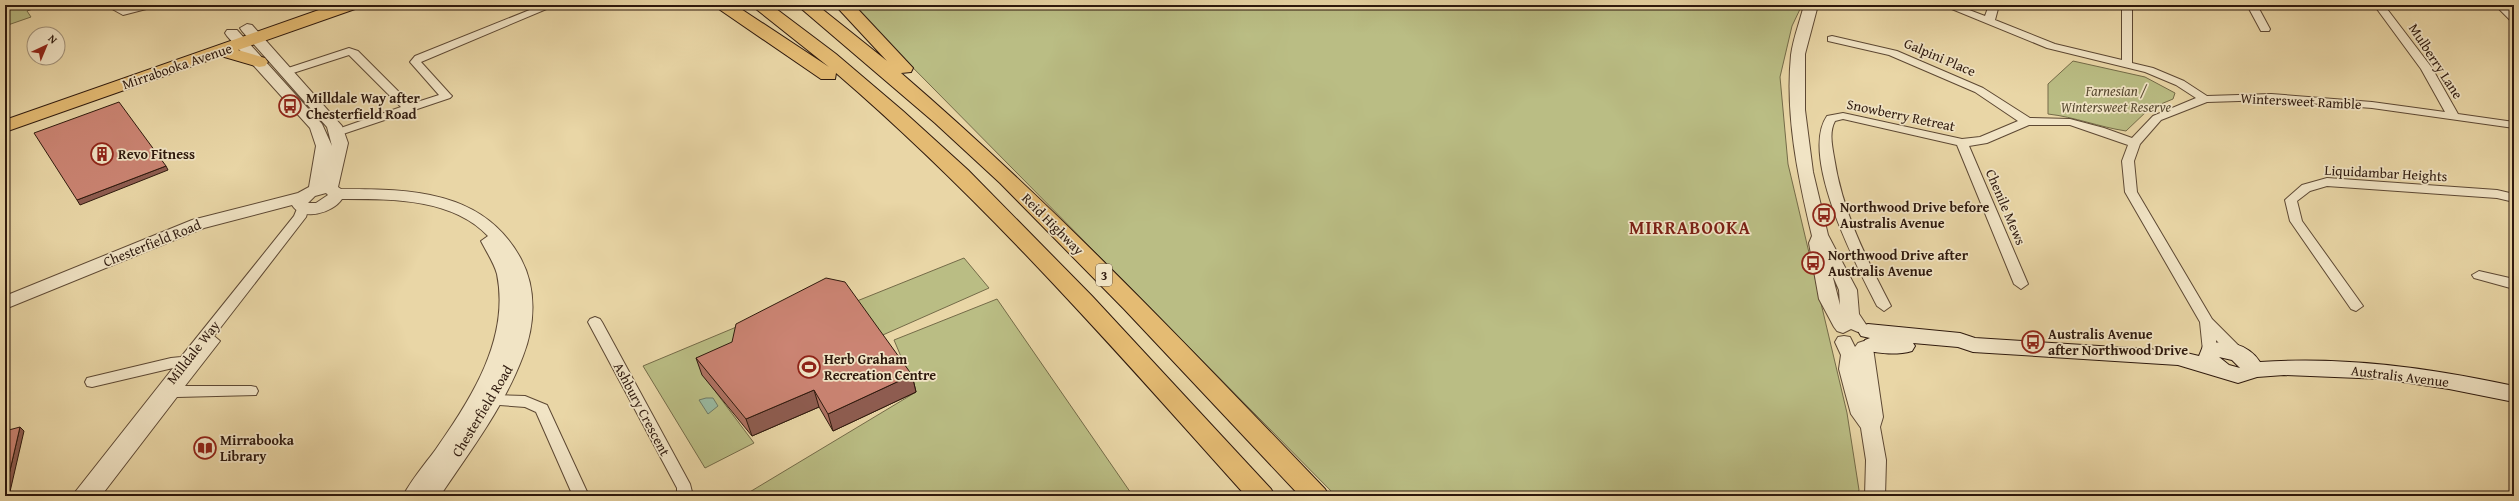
<svg xmlns="http://www.w3.org/2000/svg" width="2519" height="501" font-family="'Gentium Book Plus',serif">
	<style>
		.green { fill: #babd84; stroke: #746b48 }
		.water { fill: #99baa2; stroke: #6e7a66 }
		.lines { fill: none; stroke-linecap: round; stroke-linejoin: round }
		.minor-casing { stroke: #5d4833; stroke-width: 2 }
		.tertiary-casing { stroke: #5d4833; stroke-width: 2 }
		.secondary-casing { stroke: #2e190d; stroke-width: 2 }
		.primary-casing { stroke: #2e190d; stroke-width: 2 }
		.motorway-casing { stroke: #2e190d; stroke-width: 2 }
		.minor { fill: #f1e4c5; fill-rule: evenodd }
		.tertiary { fill: #f1e4c5; fill-rule: evenodd }
		.secondary { fill: #f1e4c5; fill-rule: evenodd }
		.primary { fill: #e4bb73; fill-rule: evenodd }
		.motorway { fill: #e4bb73; fill-rule: evenodd }
		.wall { fill: #af7263; stroke: #2e190d }
		.shaded-wall { fill: #8e5c50; stroke: #2e190d }
		.building { fill: #cb8473; stroke: #2e190d }
		.labels { text-anchor: middle; stroke-width: 3.5; stroke-linejoin: round; paint-order: stroke }
		.shield { fill: #f1e4c5; stroke: #685644; stroke-width: 1 }
		.shield-label { font-size: 13px; font-weight: bold; fill: #2e190d }
		.street-label { font-size: 14px; fill: #2e190d; stroke: #f1e4c5 }
		.park-label { font-size: 14px; font-style: italic; fill: #584a31; stroke: #f1e4c5 }
		.poi-label { font-size: 14px; font-weight: bold; fill: #2e190d; stroke: #f1e4c5; text-anchor: start }
		.district-label { font-size: 18px; font-weight: bold; letter-spacing: 1px; fill: #7a1f14; stroke: #f1e4c5 }
	</style>
	<rect width="100%" height="100%" fill="#e9d6a6"/>
	<filter id="stains"><feTurbulence type="fractalNoise" baseFrequency=".005" numOctaves="4"/><feColorMatrix values="0 0 0 0 .2 0 0 0 0 .09 0 0 0 0 .02 0 0 0 .5 -.17"/></filter>
	<radialGradient id="worn" r=".72"><stop offset=".6" stop-color="#630" stop-opacity="0"/><stop offset="1" stop-color="#630" stop-opacity=".3"/></radialGradient>
	<path class="green" d="M5 5H44L27 11 31 17 5 26Z
		M851 5H1802L1792 26 1780 77 1788 164 1847 413 1859 490 1857 496H1336Z
		M2073 61 2145 77 2175 93 2173 99 2149 109 2126 131C2099 127 2075 117 2048 114V84Z
		M964 258 989 288 876 338 852 303Z
		M837 285 738 359 703 375 754 443 705 468 643 366Z
		M997 299 1133 496H743L916 392 894 340Z"/>
	<path class="water" d="M706 398H713L718 406 708 414 699 400Z"/>
	<g class="lines">
		<g class="minor-casing">
			<path id="minor" d="M105 5H118L124 8 138 5H155L154 7 123 15Z
				M542 5H556L421 62 450 94 452 96 450 98 340 135H332L330 133 332 131 401 107 349 55 290 74 286 75 280 72 282 70 349 48 358 51 411 104 439 95 410 62 415 56Z
				M1942 5H1956L1985 16 1989 5H1999L1995 20 2055 44 2122 60V5H2132V63L2153 68 2184 81 2207 96 2271 94 2372 102 2445 112 2421 69 2374 5H2384L2432 68 2458 114 2514 122V128L2372 108 2271 100 2207 102 2161 120 2140 144 2134 161 2137 192 2212 319 2241 348 2243 352 2241 356C2230 359 2223 347 2216 340L2217 351 2215 355H2205L2203 351 2200 322 2125 192 2122 161 2128 145 2070 125H2029L1987 143 1969 146 2028 284 2021 289 2014 284 1957 145 1843 119 1835 121C1829 132 1832 145 1834 157 1842 211 1866 258 1891 306L1884 311 1877 306C1857 267 1799 156 1827 116L1843 113 1962 139 1980 137 2018 121 1975 92 1889 55 1828 41V37L1832 36 1897 51 1983 88 2030 118 2070 119 2104 128 2132 138 2153 116 2196 98 2176 85 2145 72 2047 48Z
				M2247 5H2257L2270 29 2269 31H2261Z
				M2495 5H2506L2514 12V21L2510 20Z
				M2327 178 2497 190 2514 194V202L2497 198 2327 186 2310 191 2297 201 2302 221 2363 306 2356 311 2351 309 2290 221 2285 200 2302 185Z
				M303 203 309 207 306 217 214 336 220 341 185 386H251L256 387 258 391 256 395 177 397 101 496H72L173 368 92 387 87 386 85 382 87 378 171 358 181 357 294 216 299 204Z
				M2479 271 2514 279V289L2474 278 2472 275Z
				M595 317 600 319 602 322 690 484 693 496H677V488L588 322 590 319Z
				M491 395 525 396 547 405 589 496H573L536 412 525 407 486 404 484 400 486 396Z"/>
		</g>
		<g class="tertiary-casing">
			<path id="tertiary" d="M1804 5H1818L1805 54V110L1813 172 1828 235 1857 290 1859 314 1867 326 1864 330 1858 332 1851 329 1843 333 1837 331 1834 327 1819 299 1809 243 1812 236C1798 177 1785 116 1791 55 1793 39 1800 21 1804 5ZM1832 274 1839 290 1840 305Z
				M247 24 252 25 342 126 348 143 338 187 341 189C411 189 484 190 521 259 537 289 535 325 523 356 504 407 470 451 440 496H403C412 479 425 464 436 449 472 398 510 338 497 274 494 263 486 251 481 241L488 236C452 198 391 199 342 199 333 213 302 222 292 205L204 228 5 309V296L192 220 298 193 309 187 316 146 310 128 227 36 225 33 227 30H237L322 124 332 146 327 127 242 31 240 28ZM326 193 328 195 316 203H308L315 196Z
				M1844 336 1850 337 1855 347 1858 343 1864 341 1870 343 1873 348 1883 417 1880 427 1886 460 1885 496H1865L1866 460 1861 428 1851 414 1845 392 1839 369 1841 355 1835 342 1838 337Z"/>
		</g>
		<g class="secondary-casing">
			<path id="secondary" d="M1868 324 1960 333 1975 338 2178 351 2199 356 2203 346C2222 338 2248 343 2260 362 2346 356 2430 368 2514 386V402L2449 389 2383 379 2284 375 2257 377 2238 383 2178 365 1973 352 1958 347 1913 343 1915 346 1912 351C1898 355 1879 354 1865 350L1862 345 1865 340 1870 338 1861 336 1858 331 1861 326ZM2219 357 2232 360 2240 368 2229 365Z"/>
		</g>
		<g class="primary-casing">
			<path id="primary" d="M333 5H357L355 9 238 50 265 58 268 62 265 66 259 67 221 56 5 132V120Z"/>
		</g>
		<g class="motorway-casing">
			<path id="motorway" d="M713 5H735L829 67 751 5H771L836 54 903 111 968 170 1092 296 1271 489 1275 496H1246C1115 350 986 202 836 73L835 79H821Z
				M797 5H817L887 61 835 5H854L913 68 911 72 901 73C1051 202 1188 346 1325 489L1329 496H1300L1124 309 1000 183 935 123Z"/>
		</g>
		<use href="#minor" class="minor"/>
		<use href="#tertiary" class="tertiary"/>
		<use href="#secondary" class="secondary"/>
		<use href="#primary" class="primary"/>
		<use href="#motorway" class="motorway"/>
	</g>
	<path class="wall" d="M696 358 912 375 916 392 833 431 819 407 752 436 702 375Z"/>
	<path class="shaded-wall" d="M166 166 168 170 80 205 77 200Z
		M912 375 916 392 833 431 828 414Z
		M814 390 819 407 752 436 746 419Z
		M20 427 24 431 9 496H5V492Z"/>
	<path class="building" d="M119 102 166 166 77 200 34 133Z
		M826 278 845 282 912 375 828 414 814 390 746 419 696 358 732 342 736 324Z
		M20 427 5 492V431Z"/>
	<defs>
		<g id="bus-ring" transform="scale(1.15)"><circle r="9.5" fill="#f1e4c5" stroke="#8f2418" stroke-width="1.5"/><path d="M-5-6H5V4H4V6H2V4H-2V6H-4V4H-5ZM-3.5-4V0h7V-4ZM-3.5 1.2v1.5H-2V1.2ZM2 1.2v1.5H3.5V1.2Z" fill="#8f2418"/></g>
		<g id="building-ring" transform="scale(1.15)"><circle r="9.5" fill="#f1e4c5" stroke="#8f2418" stroke-width="1.5"/><path d="M-4-6H4V6H1V3H-1V6H-4ZM-2.5-4.3h1.7v1.8h-1.7ZM.8-4.3h1.7v1.8H.8ZM-2.5-1h1.7V.8h-1.7ZM.8-1h1.7V.8H.8Z" fill="#8f2418"/></g>
		<g id="stadium-ring" transform="scale(1.15)"><circle r="9.5" fill="#f1e4c5" stroke="#8f2418" stroke-width="1.5"/><path d="M0-5a6.5 5 0 1 0 0 10a6.5 5 0 1 0 0-10ZM-3.5-1.8h7v3.6h-7Z" fill="#8f2418"/></g>
		<g id="library-ring" transform="scale(1.15)"><circle r="9.5" fill="#f1e4c5" stroke="#8f2418" stroke-width="1.5"/><path d="M-6-4Q-3-5.5-.7-3.5V5Q-3 3-6 4ZM6-4Q3-5.5 .7-3.5V5Q3 3 6 4Z" fill="#8f2418"/></g>
	</defs>
	<g fill-rule="evenodd">
		<use href="#bus-ring" x="290" y="106"/>
		<use href="#building-ring" x="102" y="154"/>
		<use href="#bus-ring" x="1824" y="215"/>
		<use href="#bus-ring" x="1813" y="263"/>
		<use href="#bus-ring" x="2033" y="342"/>
		<use href="#stadium-ring" x="809" y="367"/>
		<use href="#library-ring" x="205" y="448"/>
	</g>
	<g class="labels">
		<rect class="shield" x="1096" y="264" width="16" height="22" rx="3"/>
		<g class="shield-label">
			<text x="1104" y="280">3</text>
		</g>
		<g class="street-label">
			<text transform="translate(1940 57) rotate(23)" y="5">Galpini Place</text>
			<text transform="translate(2436 61) rotate(57)" y="5">Mulberry Lane</text>
			<text transform="translate(177 66) rotate(-19)" y="5">Mirrabooka Avenue</text>
			<text transform="translate(2301 101) rotate(3)" y="5">Wintersweet Ramble</text>
			<text transform="translate(1901 115) rotate(12)" y="5">Snowberry Retreat</text>
			<text transform="translate(2386 173) rotate(3)" y="5">Liquidambar Heights</text>
			<text transform="translate(2006 207) rotate(67)" y="5">Chenile Mews</text>
			<text transform="translate(1053 224) rotate(45)" y="5">Reid Highway</text>
			<text transform="translate(152 243) rotate(-22)" y="5">Chesterfield Road</text>
			<text transform="translate(193 352) rotate(-52)" y="5">Milldale Way</text>
			<text transform="translate(2400 376) rotate(7)" y="5">Australis Avenue</text>
			<text transform="translate(642 409) rotate(62)" y="5">Ashbury Crescent</text>
			<text transform="translate(482 411) rotate(-59)" y="5">Chesterfield Road</text>
		</g>
		<g class="park-label">
			<text x="2116" y="96">Farnesian /<tspan x="2116" dy="16">Wintersweet Reserve</tspan></text>
		</g>
		<g class="poi-label">
			<text x="306" y="103">Milldale Way after<tspan x="306" dy="16">Chesterfield Road</tspan></text>
			<text x="118" y="159">Revo Fitness</text>
			<text x="1840" y="212">Northwood Drive before<tspan x="1840" dy="16">Australis Avenue</tspan></text>
			<text x="1828" y="260">Northwood Drive after<tspan x="1828" dy="16">Australis Avenue</tspan></text>
			<text x="2048" y="339">Australis Avenue<tspan x="2048" dy="16">after Northwood Drive</tspan></text>
			<text x="824" y="364">Herb Graham<tspan x="824" dy="16">Recreation Centre</tspan></text>
			<text x="220" y="445">Mirrabooka<tspan x="220" dy="16">Library</tspan></text>
		</g>
		<g class="district-label">
			<text x="1690" y="234">MIRRABOOKA</text>
		</g>
	</g>
	<rect width="2519" height="501" fill="none" stroke="#e9d6a6" stroke-width="20"/>
	<rect x="6" y="6" width="2507" height="489" fill="none" stroke="#2e190d" stroke-width="2"/>
	<rect x="10" y="10" width="2499" height="481" fill="none" stroke="#2e190d"/>
	<g transform="translate(46 46) rotate(44)"><circle r="19" fill="#f1e4c5" stroke="#a3937b"/>
	<path d="M0-3L7 15L0 10L-7 15Z" fill="#8f2418"/>
	<text y="-6" font-size="11" font-weight="bold" text-anchor="middle" fill="#2e190d">N</text>
	</g>
	<rect width="100%" height="100%" filter="url(#stains)"/>
	<rect width="100%" height="100%" fill="url(#worn)"/>
</svg>
